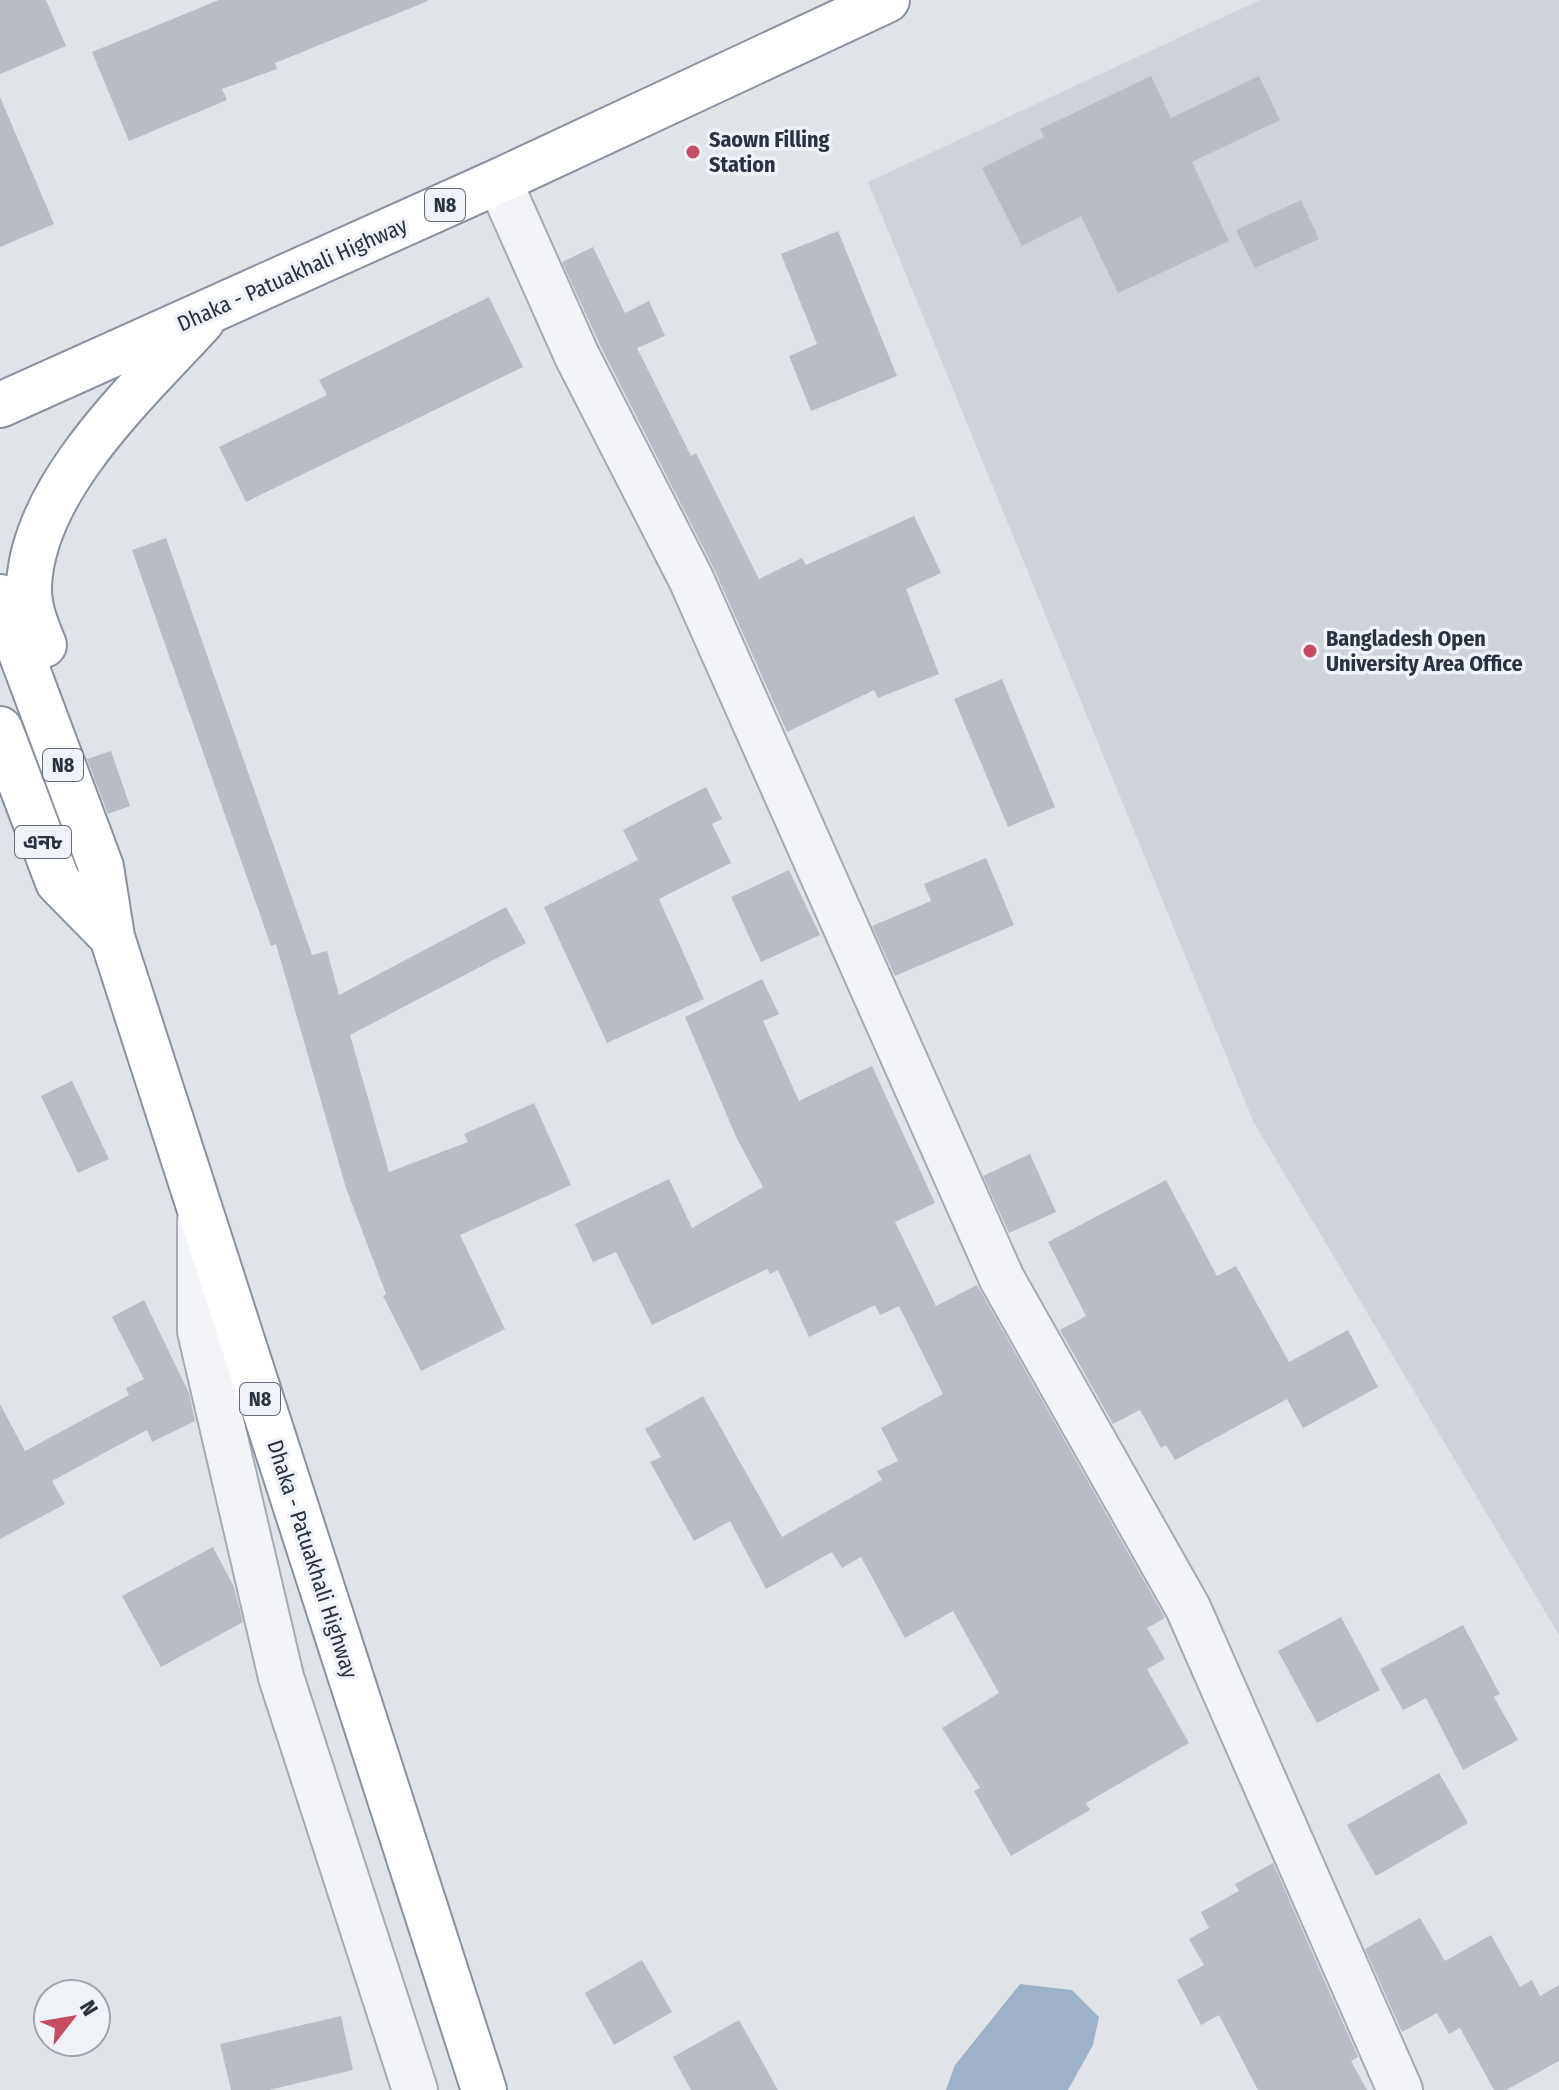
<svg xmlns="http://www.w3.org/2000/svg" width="1559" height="2090" font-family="'Fira Sans Condensed','Noto Sans Bengali',sans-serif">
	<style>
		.built { fill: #ced3da }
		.water { fill: #9db2c7 }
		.building { fill: #b8bdc5 }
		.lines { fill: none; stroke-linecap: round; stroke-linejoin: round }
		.minor-casing { stroke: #a5abb2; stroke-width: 48 }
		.highway-casing { stroke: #88929e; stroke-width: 48 }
		.minor { stroke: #f3f4f7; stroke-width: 44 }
		.highway { stroke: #fff; stroke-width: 44 }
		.poi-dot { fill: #c74b62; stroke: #eff2f6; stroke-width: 3 }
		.labels { text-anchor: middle; stroke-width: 7; stroke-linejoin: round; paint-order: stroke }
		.shield { fill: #eff2f6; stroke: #646c76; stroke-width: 2 }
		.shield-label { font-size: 20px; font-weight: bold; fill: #29323f }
		.poi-label { font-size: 22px; font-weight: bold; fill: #29323f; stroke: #eff2f6; text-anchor: start }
		.street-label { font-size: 22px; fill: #29323f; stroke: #eff2f6 }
	</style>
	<rect width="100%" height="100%" fill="#e0e4e8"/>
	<path class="built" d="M1260 0H1559V1635L1253 1121 868 182Z"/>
	<path class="water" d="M1020 1984 1072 1990 1099 2017 1093 2045 1068 2090H946L955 2065Z"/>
	<path class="building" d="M0 0H46L66 46 0 74Z
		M219 0H428V1L275 63 277 69 222 89 227 100 129 141 92 52Z
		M1151 76 1171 118 1259 76 1280 120 1192 162 1229 241 1118 293 1081 216 1022 246 982 168 1044 137 1040 129Z
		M0 97 54 224 0 247Z
		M1301 200 1319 239 1255 268 1236 230Z
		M838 231 897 376 811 411 789 356 817 344 781 254Z
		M593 247 625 313 649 301 665 336 637 348 691 456 696 453 759 579 802 558 806 565 914 516 941 573 906 589 939 674 878 698 874 690 787 732 714 569 600 345 562 262Z
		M489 297 523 367 246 502 219 447 327 395 319 380Z
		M166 538 312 955 327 951 339 995 506 907 526 943 350 1035 389 1172 468 1142 464 1134 534 1103 571 1185 460 1235 505 1329 421 1371 383 1296 386 1294 346 1188 276 944 271 946 132 550Z
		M1002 679 1055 807 1008 827 954 699Z
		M111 751 130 806 108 814 87 759Z
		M706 787 722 819 712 824 731 863 659 899 704 999 607 1043 544 907 638 860 623 830Z
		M986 858 1014 925 895 976 872 926 931 901 924 884Z
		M789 870 820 935 761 962 731 897Z
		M762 979 779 1014 763 1021 799 1101 872 1066 935 1203 895 1222 936 1306 977 1285 1165 1618 1147 1628 1165 1659 1147 1669 1189 1743 1086 1803 1090 1810 1011 1856 974 1791 980 1788 942 1728 999 1693 953 1611 905 1638 861 1557 842 1568 832 1552 766 1589 730 1521 694 1541 650 1462 661 1457 645 1429 703 1396 782 1537 882 1480 877 1471 898 1461 881 1428 943 1394 899 1306 880 1315 875 1305 809 1337 778 1270 770 1274 767 1269 652 1325 616 1252 593 1262 575 1224 669 1179 692 1228 763 1187 737 1139 685 1017Z
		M72 1081 109 1159 78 1173 41 1096Z
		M1030 1154 1056 1212 1009 1233 983 1176Z
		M1166 1180 1217 1276 1236 1266 1289 1362 1348 1330 1378 1387 1303 1428 1287 1399 1175 1460 1166 1445 1161 1448 1140 1410 1113 1424 1060 1330 1086 1316 1048 1242Z
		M144 1300 189 1393 195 1421 152 1442 147 1430 52 1481 65 1504 0 1539V1404L25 1451 129 1395 126 1388 144 1379 112 1317Z
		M213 1547 234 1587 243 1622 161 1667 122 1596Z
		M1341 1617 1380 1690 1317 1723 1278 1651Z
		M1463 1625 1500 1694 1494 1697 1518 1740 1463 1770 1426 1698 1403 1710 1380 1669Z
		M1439 1773 1468 1823 1376 1876 1347 1825Z
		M1273 1863 1358 2057 1351 2061 1367 2090H1258L1219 2015 1201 2025 1177 1980 1204 1965 1189 1939 1209 1928 1201 1912 1239 1891 1235 1884Z
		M1420 1918 1445 1961 1491 1935 1520 1987 1532 1980 1540 1996 1559 1985V2061L1506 2090H1494L1460 2028 1449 2034 1437 2013 1402 2032 1365 1949Z
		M642 1960 672 2012 614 2045 585 1993Z
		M341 2016 353 2070 269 2090H231L220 2044Z
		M739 2020 778 2090H691L673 2057Z"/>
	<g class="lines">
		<g class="minor-casing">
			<path id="minor" d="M499 181 577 356 691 579 1002 1279 1188 1608 1400 2090
				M200 1221V1331L281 1677 415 2090"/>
		</g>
		<g class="highway-casing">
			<path id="highway" d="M0 405 499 181 887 0
				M0 597 101 867 112 937 484 2090
				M44 645C36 626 28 606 29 585 34 485 139 390 202 321
				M0 729 58 882 112 937"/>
		</g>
		<use href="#minor" class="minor"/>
		<use href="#highway" class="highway"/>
	</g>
	<g class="poi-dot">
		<circle cx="693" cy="152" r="8"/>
		<circle cx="1310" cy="651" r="8"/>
	</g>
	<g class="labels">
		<g class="shield">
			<rect x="425" y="189" width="40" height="32" rx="6"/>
			<rect x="43" y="749" width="40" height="32" rx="6"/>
			<rect x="15" y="826" width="56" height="32" rx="6"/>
			<rect x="240" y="1383" width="40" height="32" rx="6"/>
		</g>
		<g class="shield-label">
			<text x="445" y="212">N8</text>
			<text x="63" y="772">N8</text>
			<text x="43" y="849">এন৮</text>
			<text x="260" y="1406">N8</text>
		</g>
		<g class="poi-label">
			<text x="709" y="147">Saown Filling<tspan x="709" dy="25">Station</tspan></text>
			<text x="1326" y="646">Bangladesh Open<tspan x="1326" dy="25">University Area Office</tspan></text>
		</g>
		<g class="street-label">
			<text transform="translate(292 274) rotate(-24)" y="8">Dhaka - Patuakhali Highway</text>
			<text transform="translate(313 1559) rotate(72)" y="8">Dhaka - Patuakhali Highway</text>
		</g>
	</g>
	<g transform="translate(72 2018) rotate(59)"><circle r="38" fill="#eff2f6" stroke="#a0a5ad" stroke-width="2"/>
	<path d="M0-6L14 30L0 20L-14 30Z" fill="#c74b62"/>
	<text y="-12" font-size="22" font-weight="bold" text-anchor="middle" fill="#29323f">N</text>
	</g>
</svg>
